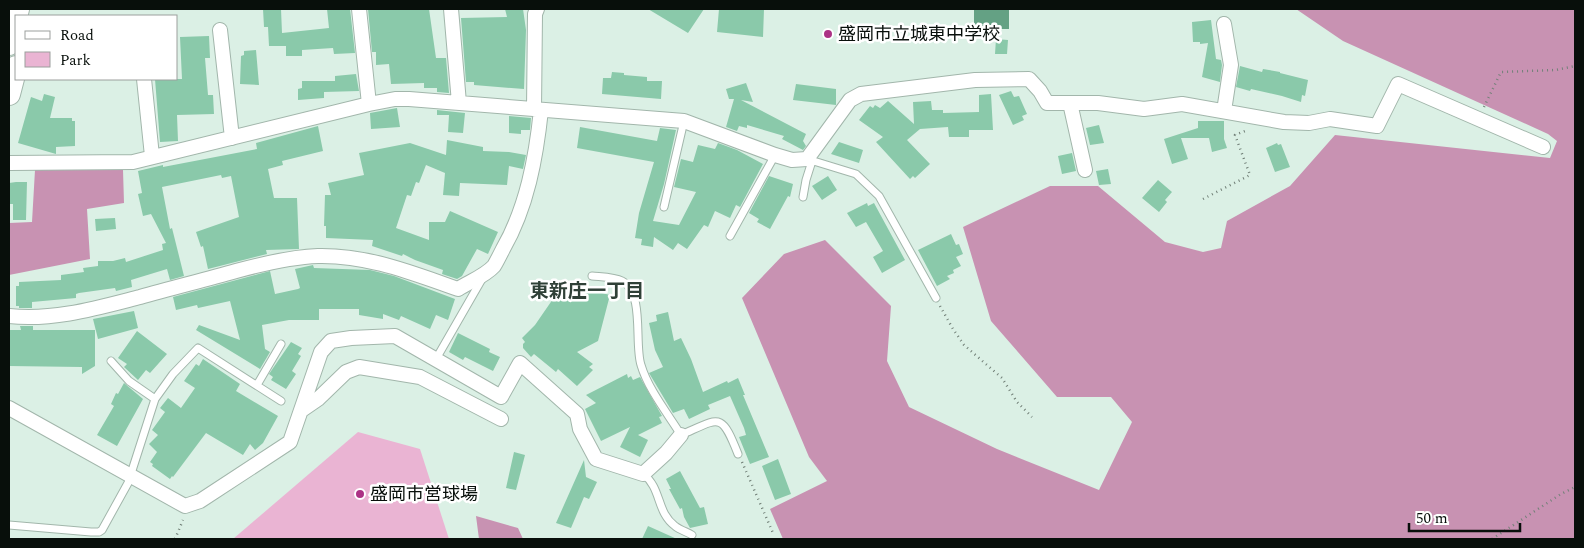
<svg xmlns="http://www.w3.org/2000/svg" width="1584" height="548" font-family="Spectral,'Noto Sans JP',serif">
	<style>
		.green { fill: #eab4d3 }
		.forest { fill: #c892b2 }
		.water { fill: #64a184 }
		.building { fill: #8ac9aa }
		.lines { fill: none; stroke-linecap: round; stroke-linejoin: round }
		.service-casing { stroke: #a2b6ab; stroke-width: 9 }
		.minor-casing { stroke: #a2b6ab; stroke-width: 16 }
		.trunk-casing { stroke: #a2b6ab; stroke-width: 24 }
		.path { stroke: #728078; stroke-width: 2.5; stroke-dasharray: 1 4; stroke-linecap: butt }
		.service { stroke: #fff; stroke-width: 7 }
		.minor { stroke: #fff; stroke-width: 14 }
		.trunk { stroke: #fff; stroke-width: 22 }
		.poi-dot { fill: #ac3285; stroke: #fff; stroke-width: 2 }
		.labels { text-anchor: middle; stroke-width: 5; stroke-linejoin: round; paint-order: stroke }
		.poi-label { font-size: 18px; fill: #080f0b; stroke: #fff; text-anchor: start }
		.neighbourhood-label { font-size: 19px; font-weight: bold; fill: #2f4037; stroke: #fff }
	</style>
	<rect width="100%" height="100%" fill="#dbf0e5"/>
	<path class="green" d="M358 432 420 449 449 539H233Z"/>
	<path class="forest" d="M1296 9H1575V539H783L770 509 827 481 809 457 742 298 784 254 825 240 891 306 887 361 909 407 997 449 1099 490 1132 422 1111 397H1057L991 321 963 227 1050 186H1098L1165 242 1203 252 1221 248 1227 221 1290 186 1335 135 1550 158 1557 141 1548 134 1343 41Z
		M35 170H123L124 203 87 209 90 259 9 275V223L32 222Z
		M476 516 518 528 523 539H479Z"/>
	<path class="water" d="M974 9H1009V29H974Z"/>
	<path class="building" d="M263 9H281L282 33 329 28 327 9H350L355 53 334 54 333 48 302 50V56H286V46H269L268 27H264Z
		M368 9H429L436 58H446L449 93 437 92V88H424V83L391 84 389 64 376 65V52H372Z
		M505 9H523L526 30 524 89 474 85V82H466L461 18 507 17Z
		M648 9H704L688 33Z
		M719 9H764L763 37 717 32Z
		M1211 20 1216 59 1221 60 1222 65 1220 82 1202 77 1208 43 1200 44V42H1193L1192 22Z
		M209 36 210 58H205L208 95H213L214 114 177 115 178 141 160 142 155 79H182L180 37Z
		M996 39 1008 40 1007 54H995Z
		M256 50 259 85 240 84 241 56 244 55V51Z
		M1240 66 1262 72 1263 69 1280 72V73L1308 80 1305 96 1302 95 1301 102 1282 96 1251 89 1250 91 1236 87Z
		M612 72 624 73V75L647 77V81H662L661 99 602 94 603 78H611Z
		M356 74 359 91 324 92V98L298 100V89L302 88V81H335V76Z
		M746 83 753 102 741 100 806 134 803 141 806 146 803 150 782 139 784 136 747 125V128L739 126 737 131 726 127 734 99H729L726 89Z
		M796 84 836 89V105L793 100Z
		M1011 91 1014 97 1019 96 1027 114 1022 116 1024 120 1013 125 999 95Z
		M44 94 55 97 50 118H72V121H75V146L56 147V154L18 143 31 97 42 101Z
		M991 94 993 130H969V137H949L948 127 920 129 907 140 930 164 915 178 913 176 910 179 876 142 883 137 859 120 870 106 873 108 875 105 880 108 888 101 914 124 913 102 931 101 932 110H943V113L979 112V95Z
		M397 108 400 127 371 129 370 113Z
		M437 110 465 113 463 133 448 132 449 115H437Z
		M509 116 531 118 530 130H521V134L509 133Z
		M1198 121H1224V139L1227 148 1212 152 1209 138H1181L1188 159 1172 164 1164 139 1198 128Z
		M1099 125 1104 143 1090 145 1086 128Z
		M318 126 323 151 282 161 283 165 268 169 274 198H297L299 249 266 250 267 254 208 269 203 246 201 247 196 232 239 217 231 176 222 178 221 175 162 187 170 229 172 228 184 276 170 280 167 269 131 280 132 287 116 291 115 288 79 293 76 294V298L32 302V308H19V306H16V286H19V282L61 280V275L84 272 83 268 98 266V261H113L125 258 126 262 163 250 162 244 166 243 151 214 143 216 138 194 142 193 138 171 163 165V167L257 149 256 143Z
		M580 127 657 141 660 128 676 130 664 184 653 221 679 225 696 192 674 187 681 159 693 162 698 145 715 149 718 143 737 150 763 164 740 207 736 205 730 218 715 211 708 227 704 225 687 249 678 243 673 250 654 237 653 247 641 245 642 239 635 238 639 213 654 162 577 148Z
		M447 140 483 147V151L509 152 526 155 523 169 509 166 507 185 460 183 459 196 443 195 445 173 426 165 419 183 416 182 411 196 407 195 396 228 429 240V222H445L450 211 498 232 488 254 477 249 462 276 457 279 442 274 443 270 415 260 403 254 402 256 372 246 373 240 326 238V226H324L325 195H331L328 183 364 175 359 153 410 143 446 155Z
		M839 142 863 150 859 163 831 154Z
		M1277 143 1278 145 1281 144 1290 167 1275 172 1266 148Z
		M1072 153 1076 171 1062 174 1058 156Z
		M1108 169 1111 184 1099 185 1096 171Z
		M769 176 793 184 790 197 788 196 770 229 757 222 759 219 749 213Z
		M828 176 837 190 822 200 812 186Z
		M1158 180 1172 192 1165 200 1167 202 1159 212 1142 198Z
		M16 182H27L26 220H13V204H9V183Z
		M867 203 868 206 874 203 905 260 882 273 873 257 883 251 866 222 856 227 847 213Z
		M115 218 116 229 96 231 95 219Z
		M951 234 956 245 959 244 963 254 956 257 961 266 953 270 954 273 947 276 950 279 937 286 918 250Z
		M313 265 314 268 370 270 394 276 455 299 448 320 436 315 430 329 401 316 399 320 383 314V319L359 315V309H319V320H289L262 325 265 349 270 352 260 369 196 330 199 325 240 340 230 301 198 308 197 305 176 310 173 297 270 271 275 294 298 289 300 288 295 269Z
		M557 282 583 284 582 288 610 295 598 341 577 352 593 364 589 367 593 370 577 386 558 369 556 372 534 354 531 357 523 348V344L525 342 522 338 535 325 555 296Z
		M134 311 138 328 98 339 93 319Z
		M668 312 674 341 681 338 691 359 703 392 727 381 728 383 738 378 745 395H743L769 457 750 464 739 437 746 435 744 428 730 396 708 405 710 409 689 419 684 409 673 413 649 373 663 367 655 350 649 323 657 321 656 315Z
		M20 326H33V330H95V366L82 374V367L9 366V330H21Z
		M137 331 167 354 150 373 146 370 138 380 124 367 127 364 118 358Z
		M458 333 490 349 489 352 500 357 493 371 465 357 463 360 449 352Z
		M291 342 302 348 298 354 301 356 292 371 296 374 286 389 271 380 273 377 269 374Z
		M203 359 240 384 236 391 278 416 263 443 255 450 250 444 243 455 206 433 173 477 172 476 170 479 152 466 153 464 150 462 157 452 149 444 158 435 152 430 165 412 160 408 168 398 181 408 195 388 184 381 196 364 199 366Z
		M627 374 628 378 631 376 633 380 640 377 662 416 659 417 662 423 638 435 648 440 640 457 620 447 630 427 601 441 585 409 596 403 586 395Z
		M124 383 143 399 117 446 97 435 114 406 111 404 116 393 118 394Z
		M514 452 525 455 516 490 506 488Z
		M778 459 791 494 775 500 762 466Z
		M584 460 586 477 597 482 589 499 584 497 571 528 556 523Z
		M680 471 700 508 704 507 708 524 690 528 684 517 682 508 680 509 669 489H671L666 479Z
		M648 526 677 539H642Z"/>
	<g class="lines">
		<g class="service-casing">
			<path id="service" d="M807 159 856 174 879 196 936 298
				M803 197 806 180 812 161
				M664 207 684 121
				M730 236 775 155
				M592 276C601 277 614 277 622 281 645 293 634 344 641 365 648 389 668 414 681 435 720 418 721 411 738 454
				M436 359 482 279
				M111 361 129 381 155 399
				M257 385 281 344
				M643 474C662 488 656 512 675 526 680 530 687 532 692 535
				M9 525 91 532H99L102 530 128 483 155 399 173 374 198 348 281 401"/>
		</g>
		<g class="minor-casing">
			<path id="minor" d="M359 9 369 104
				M451 9 459 103
				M1224 24 1231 65 1224 111
				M220 30 232 138
				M144 79 152 156
				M1070 103 1085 170
				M534 109 535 14 537 9
				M9 163 133 162 369 104 395 99H409L684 121 775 155 792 160 807 159 850 100 861 94 975 80 1029 79 1040 91 1047 103H1098L1144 109 1182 104 1284 122 1309 123 1330 119 1377 126 1398 84 1543 147
				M9 316C53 321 97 308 140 297 172 288 204 280 236 271 262 264 290 257 318 256 368 255 412 273 458 289 469 282 485 276 494 266 497 261 500 255 503 249 527 207 536 158 541 110
				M9 408 185 506 200 501 290 442 321 352 331 341 351 338 395 336 501 397 520 363 577 414 580 429 596 459 643 474 666 453 681 435
				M302 410 318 399 346 372 359 367 420 377 501 419"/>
		</g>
		<g class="trunk-casing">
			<path id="trunk" d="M9 44 18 9
				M9 94 16 67"/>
		</g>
		<path class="path" d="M1484 107 1501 72 1556 70 1575 66
			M1203 199 1250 175 1235 135 1245 131
			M940 306 953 329 964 345 1002 378 1017 402 1032 417
			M742 462 773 533
			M175 539 183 520
			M1492 539 1561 494 1575 487"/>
		<use href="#service" class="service"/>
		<use href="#minor" class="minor"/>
		<use href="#trunk" class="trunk"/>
	</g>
	<g class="poi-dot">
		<circle cx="828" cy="34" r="5"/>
		<circle cx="360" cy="494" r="5"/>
	</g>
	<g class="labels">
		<g class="poi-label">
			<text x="838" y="40">盛岡市立城東中学校</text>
			<text x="370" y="500">盛岡市営球場</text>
		</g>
		<g class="neighbourhood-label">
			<text x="587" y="297">東新庄一丁目</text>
		</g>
	</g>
	<rect width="1584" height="548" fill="none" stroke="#080f0b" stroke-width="20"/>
	<rect x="15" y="15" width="162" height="65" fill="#ffffff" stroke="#9c9f9d"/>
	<rect x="25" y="31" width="25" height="8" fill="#ffffff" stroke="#9c9f9d"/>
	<text x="60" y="40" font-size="15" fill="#080f0b">Road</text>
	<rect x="25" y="52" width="25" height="15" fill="#eab4d3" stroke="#9c9f9d"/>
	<text x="60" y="65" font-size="15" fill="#080f0b">Park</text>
	<path d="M1409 523v8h111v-8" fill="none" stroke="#080f0b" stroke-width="2.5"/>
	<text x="1416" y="523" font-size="15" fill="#080f0b" stroke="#ffffff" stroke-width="4" paint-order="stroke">50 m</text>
</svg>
